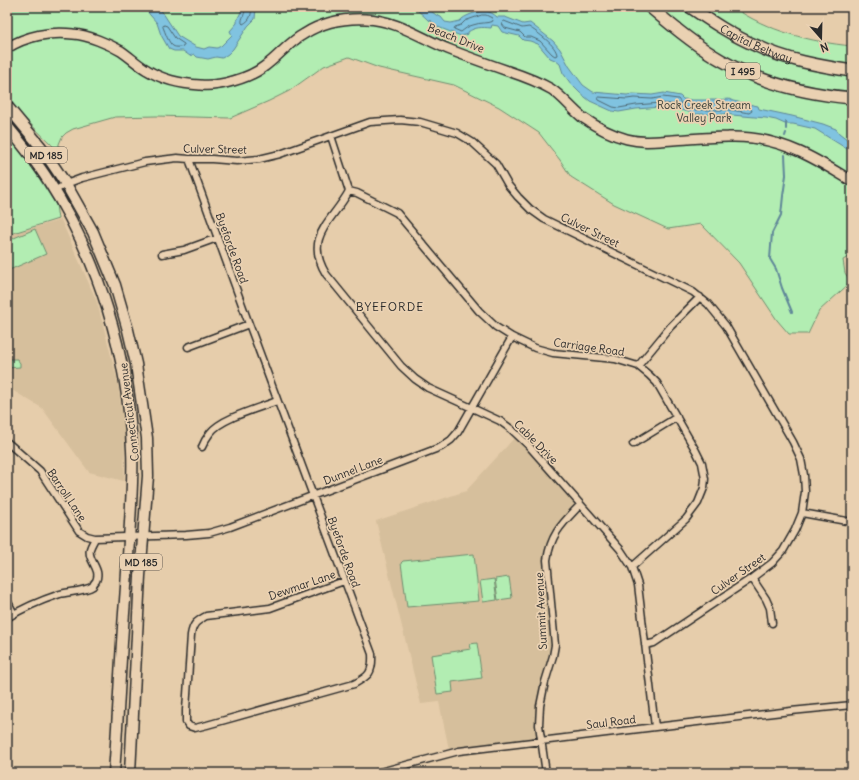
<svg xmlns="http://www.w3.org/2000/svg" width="859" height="780" font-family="Delius,sans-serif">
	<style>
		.built { fill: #d6bf9c }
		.green { fill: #b2edb2; stroke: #6e8c6e }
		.water { fill: #80c3e0; stroke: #5e8698 }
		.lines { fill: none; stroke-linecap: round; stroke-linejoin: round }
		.shore { stroke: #4d6873; stroke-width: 1 }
		.stream { stroke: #5e8698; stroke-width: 2 }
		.street-casing { stroke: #2b2b2b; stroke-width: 9 }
		.secondary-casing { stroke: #2b2b2b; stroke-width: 12 }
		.primary-casing { stroke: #2b2b2b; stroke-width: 13 }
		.highway-casing { stroke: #2b2b2b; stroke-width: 14 }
		.street { stroke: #ead1b2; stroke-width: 6 }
		.secondary { stroke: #ead1b2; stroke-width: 9 }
		.primary { stroke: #ead1b2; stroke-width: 10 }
		.highway { stroke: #ead1b2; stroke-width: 11 }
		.labels { text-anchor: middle; stroke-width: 3.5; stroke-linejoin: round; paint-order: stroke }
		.shield { fill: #ead1b2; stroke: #645d54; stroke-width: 1 }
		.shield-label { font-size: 10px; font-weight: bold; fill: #2b2b2b }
		.street-label { font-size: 11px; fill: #2b2b2b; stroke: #ead1b2 }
		.park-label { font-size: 11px; fill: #383e38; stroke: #ead1b2 }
		.neighbourhood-label { font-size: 12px; letter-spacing: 1px; fill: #2b2b2b; stroke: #ead1b2 }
	</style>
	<rect width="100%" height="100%" fill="#e6cdab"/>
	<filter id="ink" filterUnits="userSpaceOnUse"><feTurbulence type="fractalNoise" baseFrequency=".025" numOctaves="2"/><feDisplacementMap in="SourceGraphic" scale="8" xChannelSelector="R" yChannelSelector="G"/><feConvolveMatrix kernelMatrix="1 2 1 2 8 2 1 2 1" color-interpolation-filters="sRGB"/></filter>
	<g filter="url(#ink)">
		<path class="built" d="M61 220 97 302 118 382 125 432 124 481 89 472 42 408 7 387V235Z
			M517 435 580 505 559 526 548 554 555 645 540 706 542 740 450 754 439 702 421 704 376 521 466 491Z"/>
		<path class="green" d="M7 7H733C767 31 811 42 852 46V255L843 260 845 273 851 282 819 311 808 334H789L777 320 739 263 701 224 668 229 614 204 571 177 560 160 539 133 499 107 454 85 379 68 349 57 324 66 289 91 269 101 230 118 156 116 115 117 73 129 66 133 62 137 59 144 58 151 7 101Z
			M7 142 15 143 37 175 56 205 58 219 7 235Z
			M35 229 46 254 7 271V241Z
			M9 359H17L20 363V367L7 368V360Z
			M474 554 479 601 407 607 401 563 403 561Z
			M509 577 512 598 498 600 495 579Z
			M494 579 497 600 483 602 480 581Z
			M477 643 482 678 452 682 453 692 437 694 431 655 471 649 470 644Z"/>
		<path class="water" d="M144 7H159L178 36 196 47 204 49 209 47 217 48 221 46 232 35 230 31 237 23V20L241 12 242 7H256L255 19 248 26 233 49 228 54 222 58 216 57 208 59 197 57 194 54 190 56 183 51H174L169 49 161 35 157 23 150 15Z
			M414 7H426L436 15 441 17 445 22 451 23 460 21C463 16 480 10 486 11 490 12 494 14 497 17H505L523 24 530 23 553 41 560 49 569 66 583 85 593 92 627 95 633 94 652 95 664 93 680 96 683 99 692 100H716L729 99 733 101 758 106 759 109 792 116 823 124 836 129 839 133 852 143V152L815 129 793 124H785L776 120 766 118 732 115 726 113 725 114H693L689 112 684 111 677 109 661 107 636 109 619 112 612 111 590 101 580 93 571 84 563 73 560 64 555 60 550 58 538 44 530 41 523 40 519 36 502 32 498 26 492 25 491 28C482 27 475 27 468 32V34L461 36 438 27 431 21 428 20Z"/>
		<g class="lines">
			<path class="shore" d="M245 7C246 14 241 18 242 23L243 24C251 20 251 15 252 7
				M482 15H486L492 18 493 21C486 24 481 22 473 25 468 26 465 29 461 32L454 29 455 27 461 25 465 21Z
				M504 21 522 28 529 27C538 33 556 45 557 55L555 56 552 54 540 41 531 37H525L520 32 505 28 502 24Z
				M164 25 167 26 175 38 184 44V46C180 47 176 48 173 46 169 44 165 32 163 27Z
				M599 97 627 99 634 98 652 99 663 97 678 99 681 103 679 105 661 103 636 105 619 108 613 107 599 100 598 98Z
				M684 103 703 104 728 103 732 105 748 108 751 109 752 111 749 113C743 112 728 109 723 110H694L690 108 684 107 683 105Z"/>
			<path class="stream" d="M786 122V129
				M785 136 786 133
				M785 155 786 175 783 196 781 215 772 233 770 259 776 269 782 288 792 312"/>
			<g class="street-casing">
				<path id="street" d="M331 136 349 191
					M189 159 249 324 372 654C373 673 369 676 354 684L207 725 195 728 189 726 186 722V710L191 635C193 623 196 622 206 616L270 608 344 581
					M54 191 66 184 82 178 145 162 177 158 189 159H212L237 161 259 159 280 154 370 122 400 120 420 122 457 133 472 142 496 164 508 185 518 197 530 209 544 219 693 292 708 304 726 326 793 442 801 459 804 475 805 492 802 513 795 530 783 551 772 563 752 578 654 643 645 645
					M349 191C333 221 303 236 326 274L401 366 415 379 428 388 472 408 500 421 511 429 528 445 620 549 632 567 638 585 655 727
					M349 191 357 193 397 213 479 311 496 327 512 337 535 348 553 353 615 359 638 366 649 375 657 383 696 451 702 463 705 479 704 488 698 503 686 519 632 567
					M162 254 184 250 217 238
					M188 347 249 324
					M638 366 671 326 700 297
					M7 442 40 471 79 531 87 536 95 538 186 535 209 533 230 527 441 447 451 440 458 432 512 337
					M633 444 677 417
					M202 447C204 442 207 437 210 433 221 418 259 408 277 401
					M802 513 852 522
					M752 578 766 599 770 608 772 623
					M7 600 14 614
					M7 618C23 608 42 600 60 594 68 592 86 591 93 586 93 585 95 582 96 581 102 569 87 560 90 549 91 545 94 541 95 538
					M376 773 459 751 655 727 791 711 852 705
					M546 773 539 725 540 706 545 682 553 656 555 645 547 560C551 533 563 523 580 505"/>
			</g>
			<g class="secondary-casing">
				<path id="secondary" d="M7 48C26 36 51 31 73 34 88 35 109 44 121 51 130 57 138 65 147 70 163 80 181 84 200 85 219 87 250 78 265 66 279 56 289 42 304 34 323 22 345 18 366 19 396 20 421 38 448 49 468 57 488 64 508 71 523 76 537 81 551 89 562 96 571 108 582 117 595 126 611 135 627 139 642 143 657 141 673 140 691 139 710 137 728 137 752 136 778 142 800 152 818 160 835 171 852 181"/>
			</g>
			<g class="primary-casing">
				<path id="primary" d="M7 106 41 147 66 184 93 232 115 285 128 330 136 364 147 438 148 476 140 576 130 773
					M7 126C21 143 36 161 48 180 99 260 128 355 132 450 133 468 132 487 131 505 129 541 127 577 124 613 120 667 118 720 114 773"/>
			</g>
			<g class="highway-casing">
				<g id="highway">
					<path d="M650 7C672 26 696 46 721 60 761 83 806 94 852 98"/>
					<path id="s1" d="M690 7C712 22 733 36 757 46 786 60 820 66 852 71"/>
				</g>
			</g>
			<use href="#street" class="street"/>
			<use href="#secondary" class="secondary"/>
			<use href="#primary" class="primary"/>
			<use href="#highway" class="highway"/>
		</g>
	</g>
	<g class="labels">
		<g class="shield">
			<rect x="726" y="63" width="34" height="16" rx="3"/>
			<rect x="25" y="147" width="42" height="16" rx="3"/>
			<rect x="120" y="554" width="42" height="16" rx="3"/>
		</g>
		<g class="shield-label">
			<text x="743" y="75">I 495</text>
			<text x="46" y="159">MD 185</text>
			<text x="141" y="566">MD 185</text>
		</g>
		<g class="street-label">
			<text transform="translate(456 38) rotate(22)" y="4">Beach Drive</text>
			<text dy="4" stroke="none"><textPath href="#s1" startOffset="76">Capital Beltway</textPath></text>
			<text transform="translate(215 149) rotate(1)" y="4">Culver Street</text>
			<text transform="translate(590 230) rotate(26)" y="4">Culver Street</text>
			<text transform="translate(232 248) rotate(70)" y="4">Byeforde Road</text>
			<text transform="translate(589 347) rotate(8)" y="4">Carriage Road</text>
			<text transform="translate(129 412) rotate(-97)" y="4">Connecticut Avenue</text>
			<text transform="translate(536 442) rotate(45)" y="4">Cable Drive</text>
			<text transform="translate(353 470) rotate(-21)" y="4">Dunnel Lane</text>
			<text transform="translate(67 495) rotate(56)" y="4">Barroll Lane</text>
			<text transform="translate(344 552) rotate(70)" y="4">Byeforde Road</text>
			<text transform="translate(738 574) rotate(-35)" y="4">Culver Street</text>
			<text transform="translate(302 585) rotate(-19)" y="4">Dewmar Lane</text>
			<text transform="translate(541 611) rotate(-93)" y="4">Summit Avenue</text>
			<text transform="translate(611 722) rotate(-7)" y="4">Saul Road</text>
		</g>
		<g class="park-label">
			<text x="704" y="109">Rock Creek Stream<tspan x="704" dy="13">Valley Park</tspan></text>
		</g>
		<g class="neighbourhood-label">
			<text x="390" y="311">BYEFORDE</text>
		</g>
	</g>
	<rect width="859" height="780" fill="none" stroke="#ead1b2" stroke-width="24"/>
	<rect x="12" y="12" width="835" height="756" fill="none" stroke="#2b2b2b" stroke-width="1.5" filter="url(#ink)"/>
	<g transform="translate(821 38) rotate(160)" stroke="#ead1b2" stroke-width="3" paint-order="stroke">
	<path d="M0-3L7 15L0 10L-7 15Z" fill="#2b2b2b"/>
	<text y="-6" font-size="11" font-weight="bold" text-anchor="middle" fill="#2b2b2b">N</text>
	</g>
</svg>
